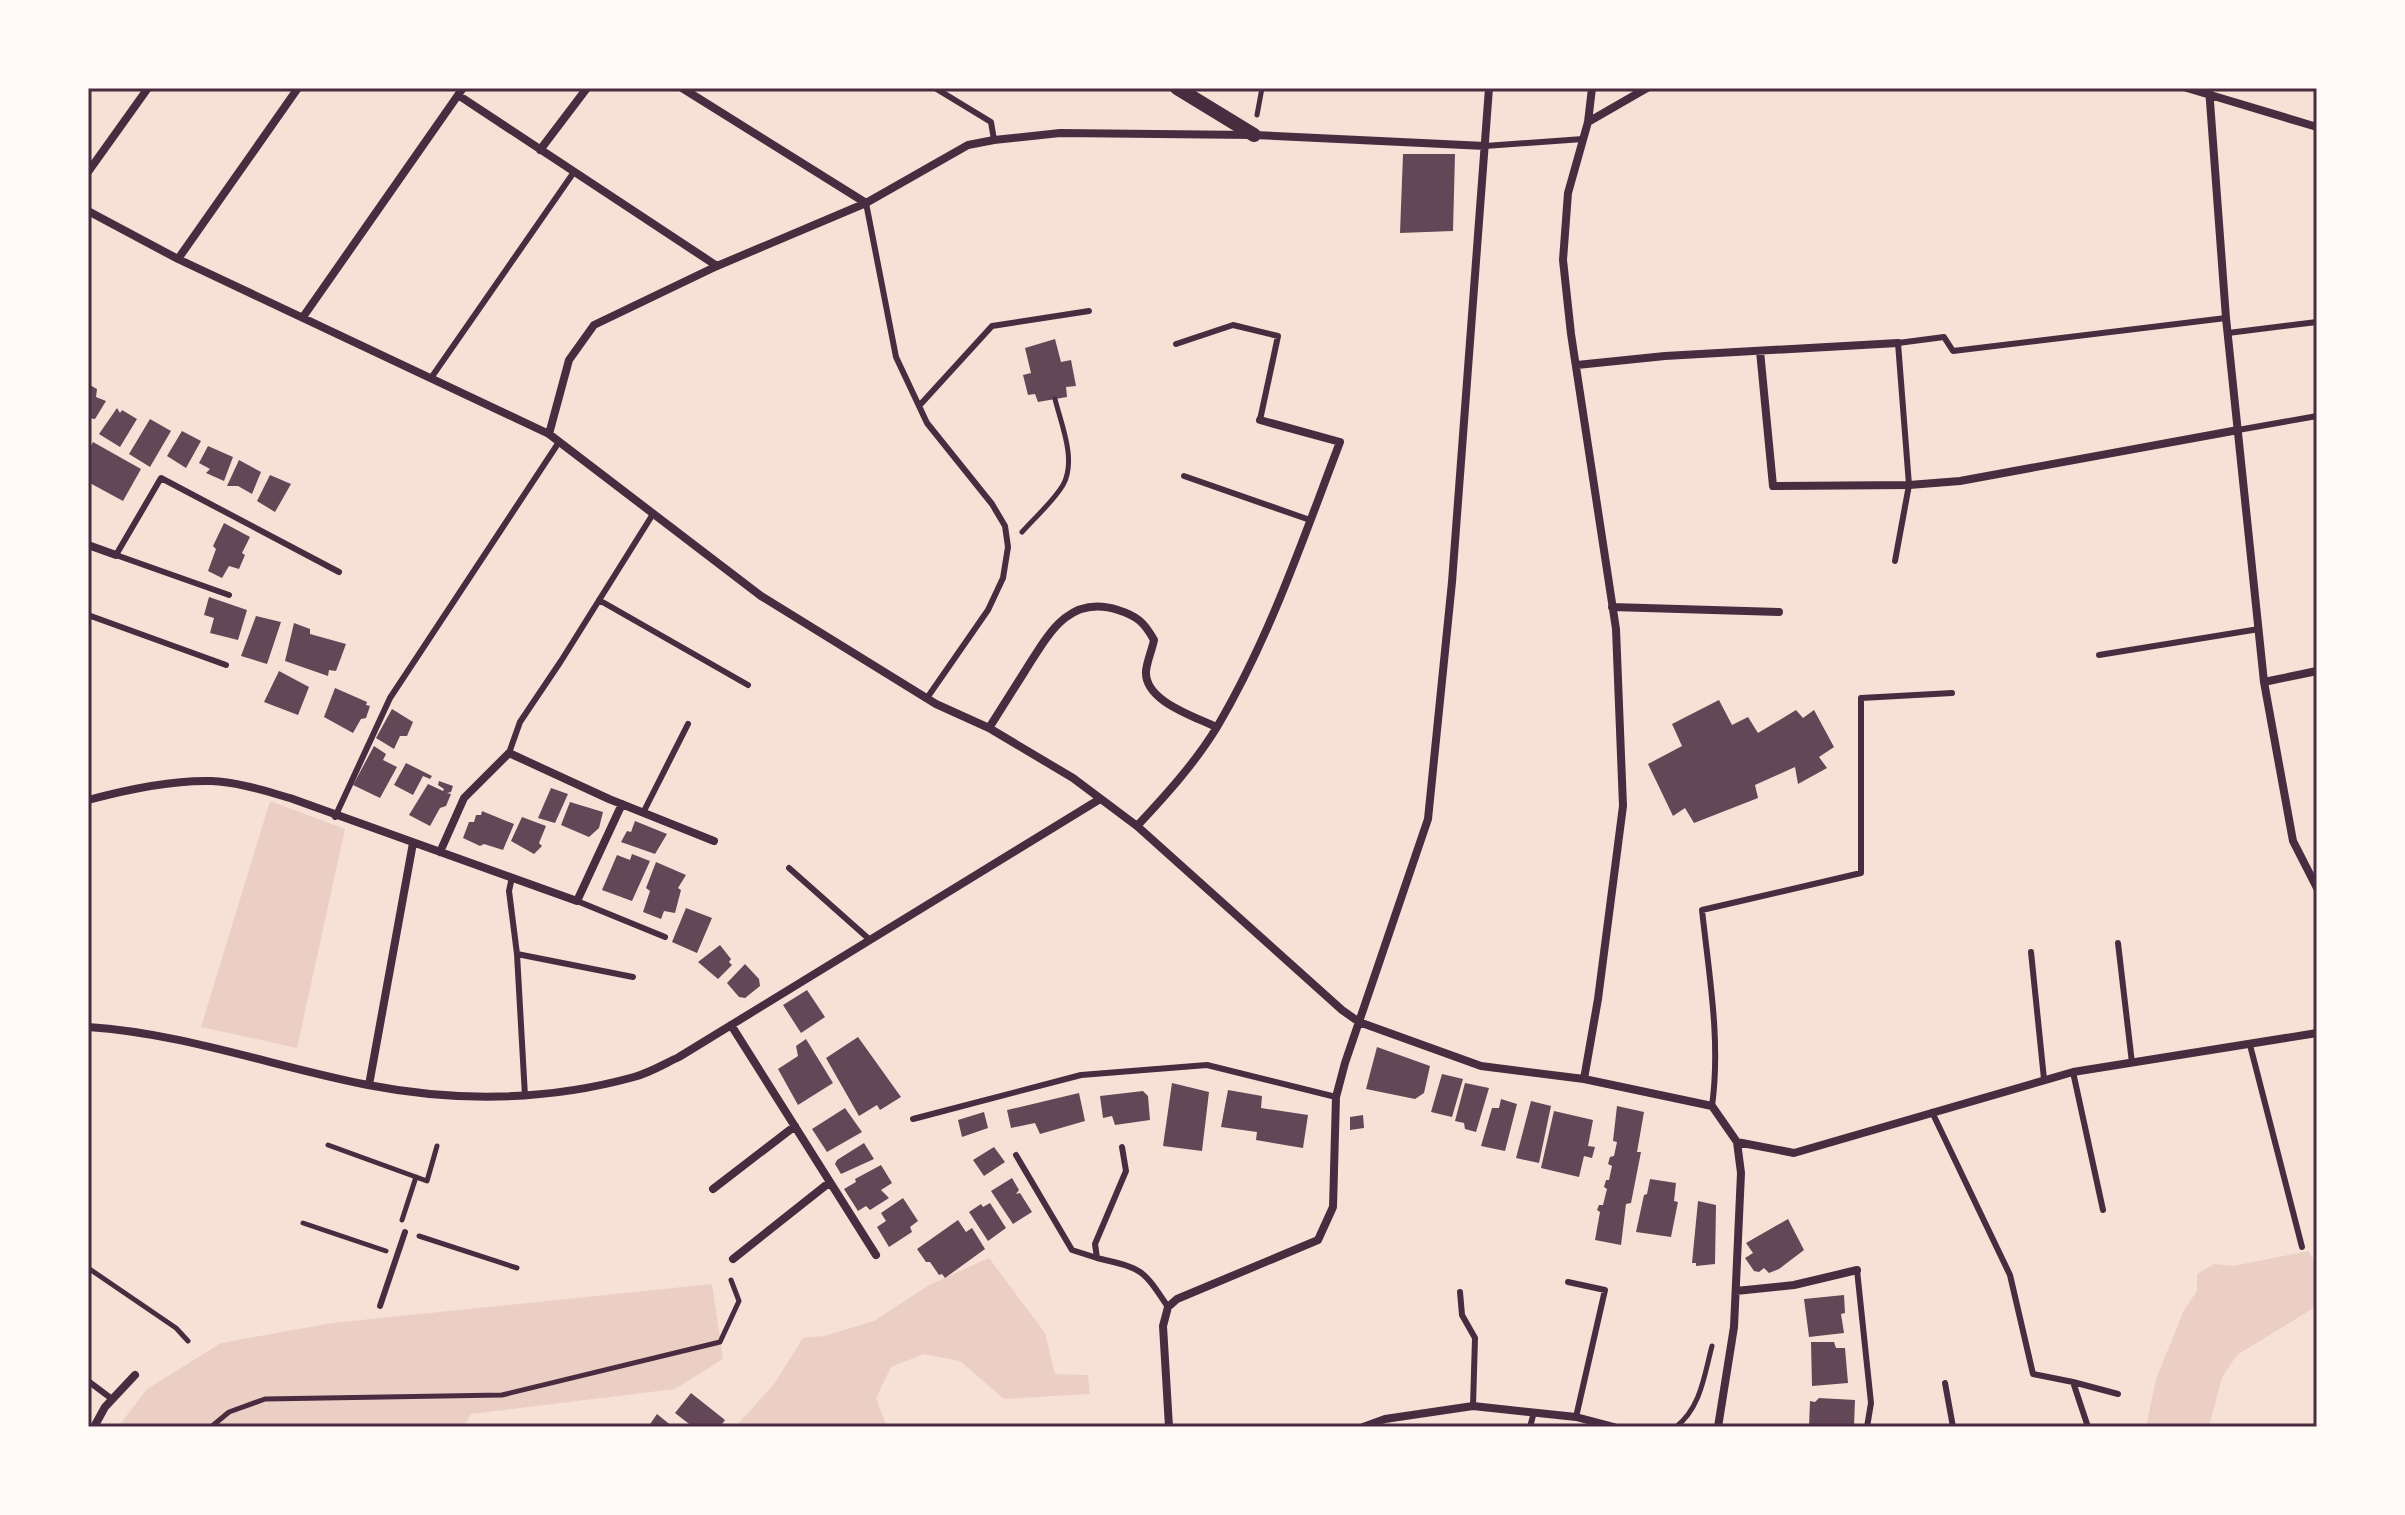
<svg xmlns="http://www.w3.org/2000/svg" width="2405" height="1515" font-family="Poppins,sans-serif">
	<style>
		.green { fill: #ebcfc5 }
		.building { fill: #644757 }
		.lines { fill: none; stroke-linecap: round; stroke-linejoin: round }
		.path { stroke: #4a2c40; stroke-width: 5 }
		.service { stroke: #4a2c40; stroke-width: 6 }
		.minor { stroke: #4a2c40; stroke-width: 8 }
		.tertiary { stroke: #4a2c40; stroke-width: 14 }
		.neatline { fill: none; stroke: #4a2c40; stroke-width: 3 }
	</style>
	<rect width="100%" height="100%" fill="#f7e1d7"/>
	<path class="green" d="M270 801 345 829 297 1048 201 1027Z
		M2308 1251 2317 1263V1306L2237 1355 2222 1377 2209 1427H2146L2156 1379 2184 1310 2197 1291V1274L2214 1264 2233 1266Z
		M989 1258 1045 1333 1055 1374 1088 1375 1090 1394 1004 1399 960 1361 924 1354 891 1367 876 1398 887 1427H735L774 1384 803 1338 824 1336 874 1321 929 1285Z
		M712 1284 723 1359 675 1389 471 1414 464 1427H118L147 1389 221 1343 332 1323Z"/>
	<path class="building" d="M1403 154H1455L1453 231 1400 233Z
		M1055 339 1061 362 1071 360 1076 386 1066 387 1067 397 1038 402 1035 394 1028 395 1023 375 1031 373 1025 348Z
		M88 384 97 389 96 397 106 401 95 419 88 418Z
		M117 408 120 413 122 410 137 419 120 447 99 434Z
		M150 419 171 431 150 467 129 454Z
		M182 431 201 441 186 468 167 456Z
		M93 442 141 469 123 501 88 482V451Z
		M208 446 233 457 224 481 206 473 210 469 199 463Z
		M239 460 261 472 252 494 238 486H227Z
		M270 475 291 484 275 512 257 501Z
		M224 523 250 537 242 553 245 555 239 569 229 566 222 578 208 571 216 549 213 546Z
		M209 597 247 610 238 640 210 633 214 618 204 615Z
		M256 616 281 622 267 664 241 656Z
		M294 623 310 629V634L346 644 336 671 329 670 328 676 285 661Z
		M279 671 309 687 298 715 264 702Z
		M335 688 367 702 366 705 370 706 366 718 361 719 353 733 324 717Z
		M1719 700 1732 725 1748 717 1758 733 1796 710 1803 718 1814 710 1834 747 1819 757 1827 768 1798 784 1795 767 1755 785 1758 798 1694 823 1685 808 1673 816 1648 764 1682 746 1672 724Z
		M392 709 413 722 407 736H400L394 749 376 738Z
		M374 746 386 754 383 760 397 767 380 798 353 785Z
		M406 763 432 776 430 779 423 776 413 795 394 785Z
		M439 781 453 786 451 792 447 793 451 794 446 806 440 808 430 826 409 815 428 784 443 791 444 789 438 785Z
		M551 788 568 794 555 823 538 818Z
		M570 802 603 812 599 828 589 837 561 825Z
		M482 811 514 824 503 850 484 844 480 846 463 838 469 822H474L476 815H481Z
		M522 817 546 826 539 843 542 846 534 854 511 841Z
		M635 821 667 834 655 854 621 842 627 831 631 832Z
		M632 854 650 861 632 901 602 890 617 855 630 860Z
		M656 862 686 875 678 888 681 890 675 913 664 911 661 919 643 912 650 891 646 888Z
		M686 908 712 918 697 953 672 942Z
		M720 945 731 959 729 962 732 965 718 979 698 962Z
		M745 964 759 979 760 986 745 998 739 997 727 983Z
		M807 990 825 1017 801 1033 783 1005Z
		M858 1037 901 1097 880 1110 877 1105 859 1116 826 1058Z
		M806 1039 833 1083 798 1105 778 1069 798 1056 796 1046Z
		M1377 1047 1430 1066 1424 1093 1415 1099 1366 1089Z
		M1442 1074 1463 1079 1452 1117 1431 1112Z
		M1172 1083 1209 1092 1202 1151 1163 1146Z
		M1465 1083 1489 1088 1476 1132 1465 1129 1464 1123 1455 1121Z
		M1228 1090 1262 1096 1261 1108 1308 1115 1303 1148 1256 1140 1257 1132 1221 1127Z
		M1143 1091 1148 1096 1150 1120 1115 1125 1112 1116 1103 1118 1100 1096Z
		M1079 1093 1085 1121 1040 1134 1035 1123 1011 1128 1007 1110Z
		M1501 1099 1517 1104 1505 1151 1481 1146 1492 1108H1499Z
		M1531 1101 1551 1106 1539 1163 1516 1158Z
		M1617 1106 1644 1112 1637 1152H1641L1631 1203 1626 1204 1621 1245 1595 1240 1600 1212 1597 1210 1599 1205H1603L1607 1189 1604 1187 1606 1180H1609L1612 1166 1608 1164 1610 1157 1614 1156 1617 1142 1613 1141Z
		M845 1108 862 1132 827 1152 812 1129Z
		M1554 1111 1593 1120 1588 1146 1595 1147 1592 1158 1584 1156 1579 1177 1541 1168Z
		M984 1112 988 1128 962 1137 958 1120Z
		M1363 1115 1364 1128 1350 1130V1117Z
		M864 1143 874 1159 841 1174 835 1164 837 1160Z
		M994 1147 1005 1162 984 1176 973 1160Z
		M881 1165 892 1183 881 1190 889 1198 870 1210 866 1206 858 1211 844 1189 856 1182 855 1179Z
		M1012 1178 1019 1190 1016 1194 1020 1193 1032 1212 1013 1224 991 1191Z
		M1650 1179 1676 1183 1674 1201 1678 1202 1671 1237 1636 1232 1644 1195 1647 1194Z
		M903 1198 918 1221 910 1227 912 1232 889 1247 877 1227 886 1221 881 1213Z
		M1698 1201 1716 1205 1715 1264 1696 1266V1263H1692Z
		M990 1203 1006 1228 988 1241 969 1212 981 1204 983 1207Z
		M1788 1219 1804 1250 1779 1269 1769 1273 1764 1268 1759 1272 1754 1271 1745 1258 1753 1253 1746 1243Z
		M958 1220 966 1232 972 1228 985 1249 945 1278 942 1274 939 1275 930 1262H926L917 1249Z
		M1844 1295 1845 1313 1841 1314 1844 1333 1809 1337 1804 1299Z
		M1811 1342H1834L1836 1348H1845L1848 1383 1812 1386Z
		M691 1393 725 1420 720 1427H693L675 1413Z
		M1819 1398 1855 1400 1854 1427H1809L1810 1401 1815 1402Z
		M657 1414 673 1427H648Z"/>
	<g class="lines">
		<path class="path" d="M1257 115 1262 88
			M1022 532C1035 517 1053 502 1063 485 1077 460 1061 424 1055 399
			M328 1145 427 1181 437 1146
			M402 1220 416 1177
			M303 1223 386 1251
			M419 1236 517 1268
			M88 1268 176 1328 188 1341
			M211 1427 229 1412 265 1399 502 1395 720 1342 739 1301 731 1280
			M1676 1427C1701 1407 1704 1376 1712 1346"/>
		<path class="service" d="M935 88 991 122 994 140
			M1485 146 1583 139
			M866 203 896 357 927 423 992 504 1005 526 1008 547 1003 578 988 610 927 698
			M2228 333 2317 322
			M1176 344 1233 325 1278 336 1260 420
			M431 378 574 172
			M919 406 992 326 1089 311
			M2238 430 2317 416
			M1184 476 1310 520
			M1895 561 1909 485 1898 343 1944 337 1953 351 2226 318
			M229 595 116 555 161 478 339 572
			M599 600 748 685
			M88 615 226 665
			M2099 655 2259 629
			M509 753 520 722 561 661 653 514
			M643 813 688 724
			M335 817 390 698 559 442
			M789 868 869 939
			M512 877 509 891 517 954 525 1096
			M577 901 665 937
			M2118 943 2132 1063
			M2031 952 2044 1079
			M517 954 633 977
			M2250 1045 2302 1247
			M2073 1072 2103 1210
			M1712 1106C1721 1041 1709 975 1702 910L1861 873V698L1952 693
			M1932 1112 2010 1275 2033 1374 2073 1382 2088 1427
			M913 1119 1081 1075 1207 1065 1336 1097
			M1122 1147 1126 1171 1095 1244 1097 1258C1143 1269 1142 1268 1168 1307
			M1016 1155 1072 1250 1097 1258
			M1857 1270 1871 1403 1867 1427
			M1568 1282 1605 1290 1576 1417
			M1460 1292 1462 1315 1475 1338 1473 1406
			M380 1306 405 1232
			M88 1381 112 1399
			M2073 1382 2118 1394
			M1945 1383 1953 1427
			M1530 1427 1534 1412"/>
		<path class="minor" d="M682 88 866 203
			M2187 88 2317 127
			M2209 88 2226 318 2264 682 2293 841 2317 888
			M458 95 717 266
			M1588 122 1647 88
			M540 150 587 88
			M88 172 148 88
			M88 211 178 259 549 434 761 596 936 704 989 728 1073 778 1137 826 1342 1010 1359 1022 1481 1066 1584 1079 1712 1106 1737 1142 1741 1173 1734 1327 1718 1427
			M178 259 298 88
			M303 317 463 88
			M1760 351 1773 486 1909 485 1960 481 2238 430
			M1577 365 1665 356 1898 343
			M549 434 569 360 594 325 717 266 866 203 968 145 994 140 1060 133 1254 135 1485 146
			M88 545 116 555
			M1612 607 1779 612
			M2264 682 2317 671
			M989 728C1001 709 1013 690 1025 671 1048 635 1068 594 1118 610 1137 616 1144 622 1154 640 1152 650 1147 661 1146 671 1144 701 1194 716 1216 727
			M88 800C125 790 173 780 211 781 238 782 265 791 290 798L577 901 622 804
			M1137 826C1166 795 1195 763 1217 727 1270 637 1303 539 1340 442L1260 420
			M440 852 464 798 509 753 609 799 714 841
			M731 1025 876 1255
			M88 1027C183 1033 275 1067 368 1085 456 1102 547 1101 634 1077 649 1073 664 1064 679 1057L1100 799
			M1584 1079 1598 999 1623 806 1616 629 1571 334 1563 260 1568 193 1588 122 1592 88
			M369 1085 413 843
			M1737 1142 1794 1153 2073 1072 2317 1033
			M713 1189 795 1126
			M733 1259 830 1182
			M1736 1291 1794 1285 1857 1270
			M94 1427 105 1407 135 1375
			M1169 1427 1163 1326 1168 1307 1177 1299 1318 1240 1333 1207 1336 1097 1345 1063 1428 819 1452 582 1489 88
			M1363 1427 1385 1419 1473 1406 1576 1417 1614 1427"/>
		<path class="tertiary" d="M1177 88 1254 135"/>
	</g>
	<rect width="2405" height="1515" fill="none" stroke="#fffaf5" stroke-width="180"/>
	<rect x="90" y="90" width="2225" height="1335" class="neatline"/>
</svg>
